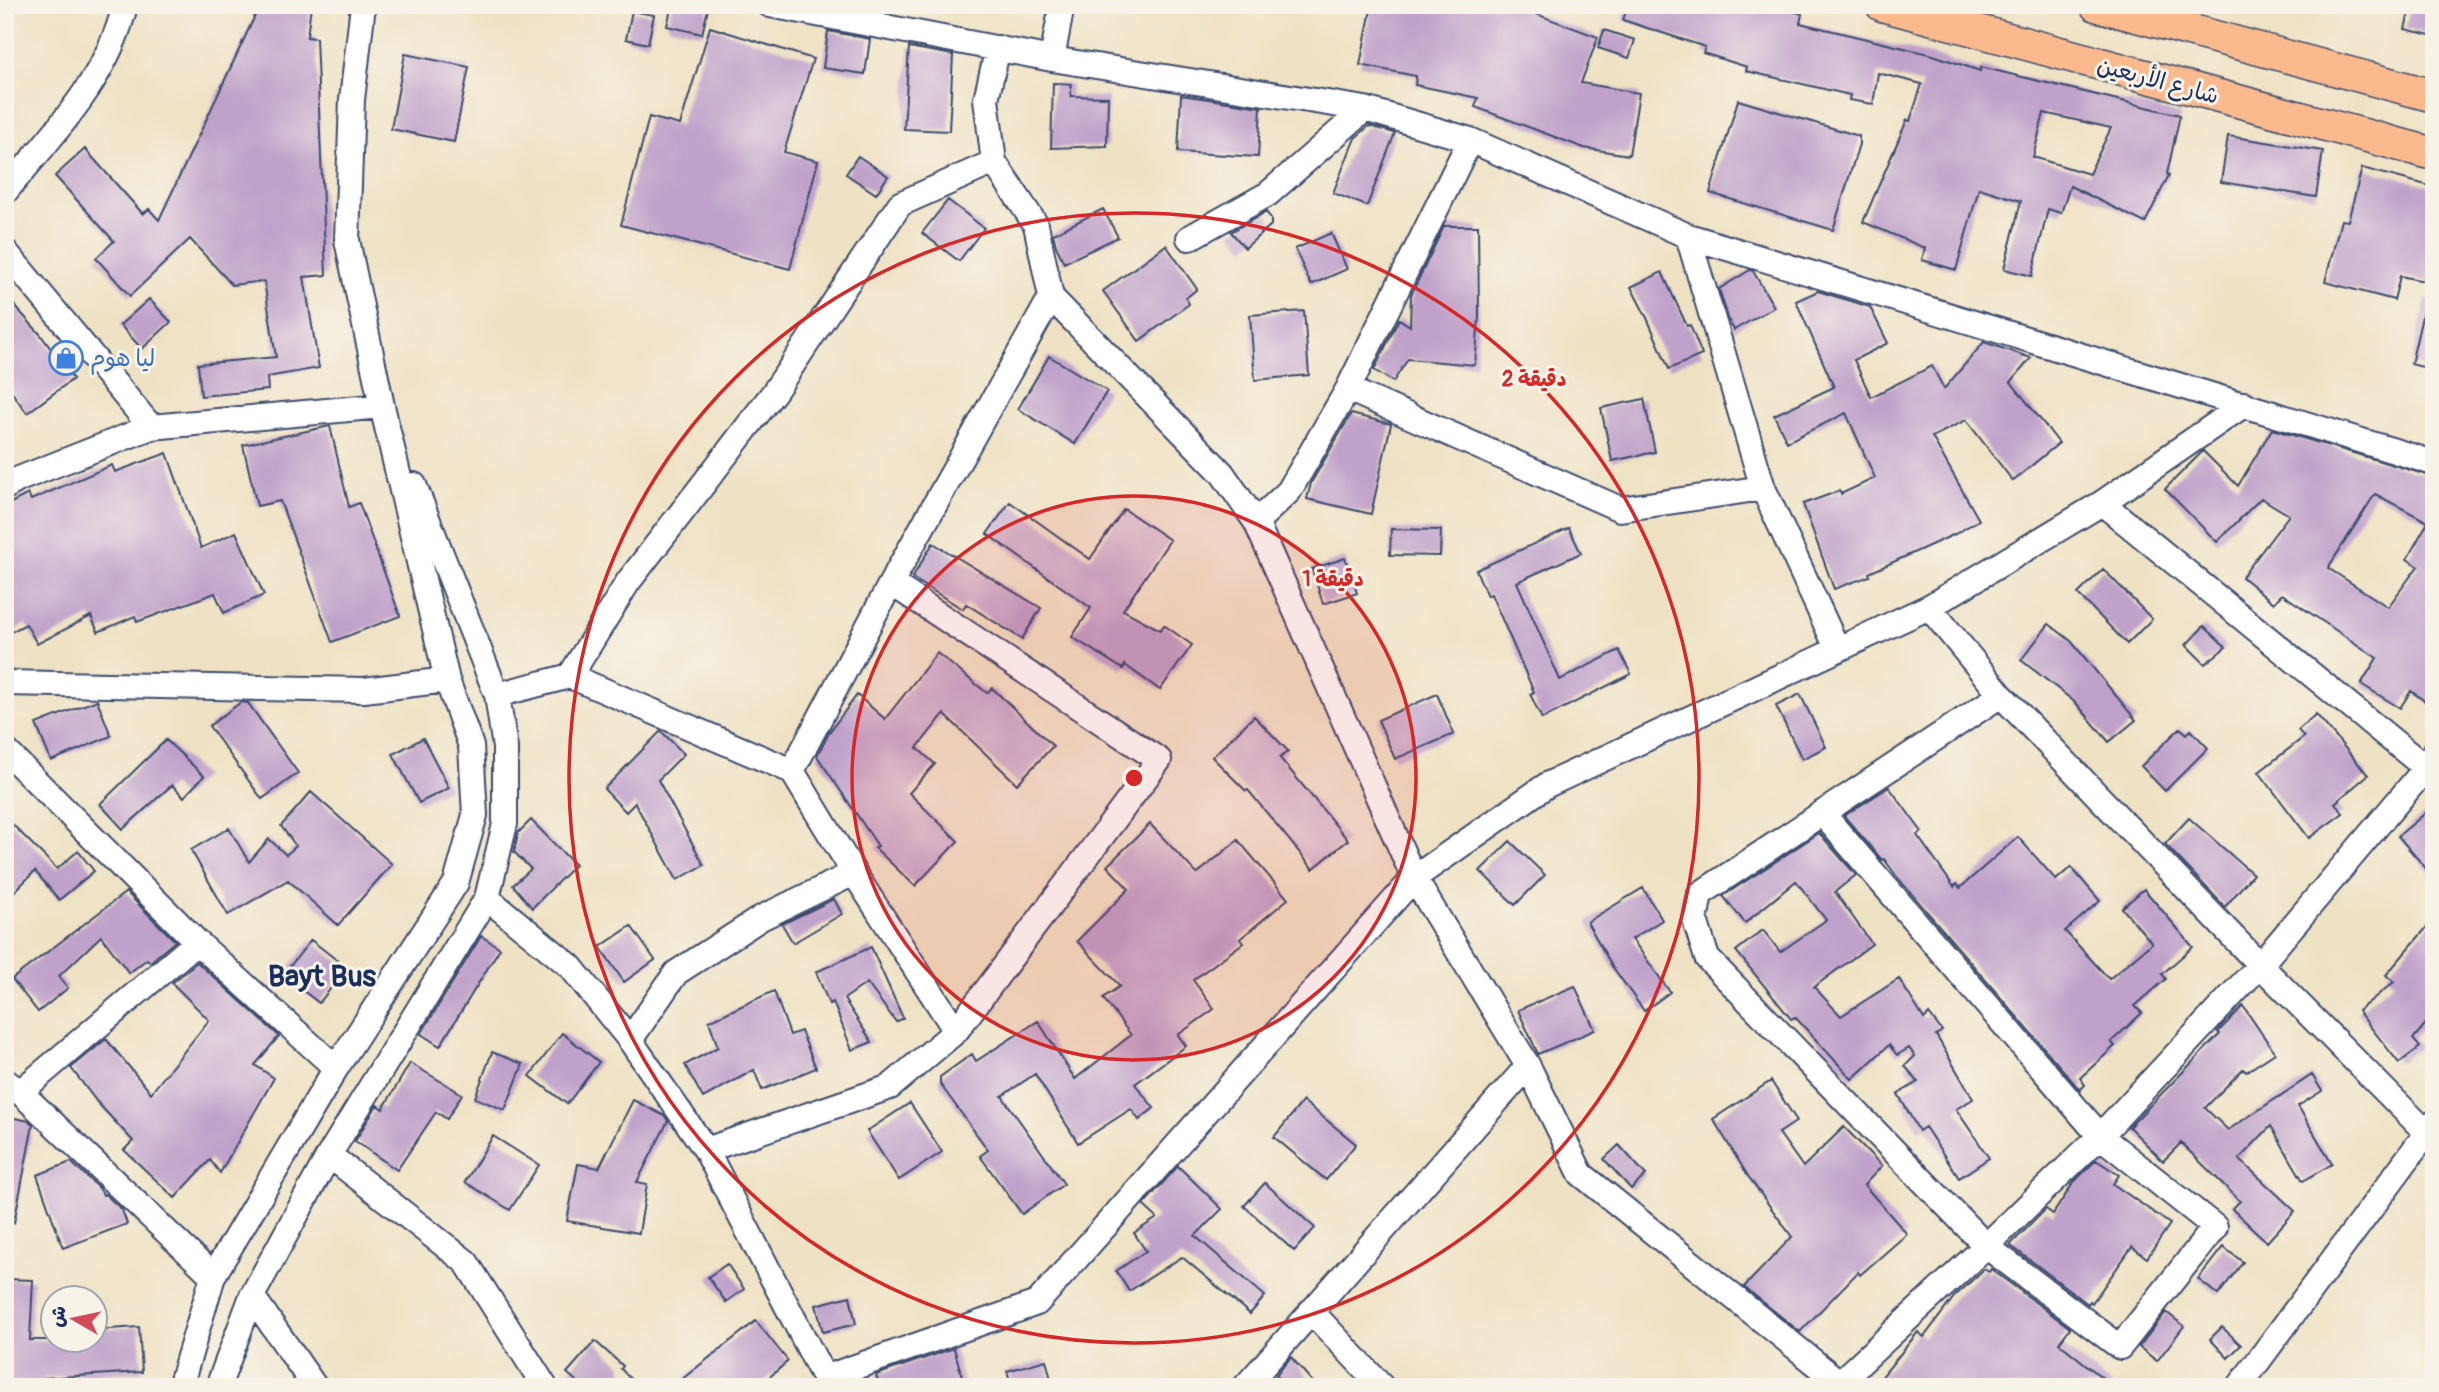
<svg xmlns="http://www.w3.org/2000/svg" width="2439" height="1392" font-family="Pangolin,'Playpen Sans Arabic',sans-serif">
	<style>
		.building { fill: #c0a1ca; fill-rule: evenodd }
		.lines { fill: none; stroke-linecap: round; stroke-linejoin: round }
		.minor-casing { stroke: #3b4a6d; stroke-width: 28 }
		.major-casing { stroke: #3b4a6d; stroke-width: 35 }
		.minor { stroke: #fff; stroke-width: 24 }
		.major { stroke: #fbba8d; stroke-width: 32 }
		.ring { fill: none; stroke: #d62828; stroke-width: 3.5 }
		.labels { text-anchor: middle; stroke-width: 6; stroke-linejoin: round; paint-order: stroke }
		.street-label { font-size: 23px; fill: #1b2f5e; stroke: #f7f3e8 }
		.shop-label { font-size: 23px; fill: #366cbe; stroke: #f7f3e8; text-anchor: start }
		.district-label { font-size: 30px; font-weight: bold; fill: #1b2f5e; stroke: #f7f3e8 }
		.centre { fill: #d62828; stroke: #f7f3e8; stroke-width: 3.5 }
		.ring-label { font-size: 21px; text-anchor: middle; font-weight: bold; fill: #d62828; stroke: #f7f3e8; stroke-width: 6; stroke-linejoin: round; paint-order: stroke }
	</style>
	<rect width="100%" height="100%" fill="#f7f3e8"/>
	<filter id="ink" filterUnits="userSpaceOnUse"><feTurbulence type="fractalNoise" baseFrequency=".0143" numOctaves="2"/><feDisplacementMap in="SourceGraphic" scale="14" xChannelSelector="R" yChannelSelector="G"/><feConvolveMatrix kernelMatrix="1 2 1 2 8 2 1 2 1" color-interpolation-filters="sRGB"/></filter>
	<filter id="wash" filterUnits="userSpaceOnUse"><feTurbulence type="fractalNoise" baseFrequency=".00686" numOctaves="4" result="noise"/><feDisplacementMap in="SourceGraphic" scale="28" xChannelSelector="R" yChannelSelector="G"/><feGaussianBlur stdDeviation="1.57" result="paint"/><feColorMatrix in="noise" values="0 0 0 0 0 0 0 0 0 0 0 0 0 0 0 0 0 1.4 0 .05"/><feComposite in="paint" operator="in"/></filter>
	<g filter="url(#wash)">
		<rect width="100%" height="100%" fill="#efe2c4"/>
		<g id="blocks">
			<path class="building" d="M260 5H311L307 37 316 38 326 275 304 277 319 368 267 377 268 390 201 396 198 364 276 357 264 281 232 285 190 239 130 296 96 258 114 241 55 176 85 149 143 214 149 209 159 220Z
				M672 5H709L702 34 667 26Z
				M1372 5H1512L1598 37 1581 83 1639 93 1629 155 1584 148 1475 107 1478 98 1415 85 1416 76 1360 65Z
				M1628 5H1774L1802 14 1800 23 1933 55 1980 71 1981 67 2180 115 2167 174 2169 175 2145 223 2070 186 2061 213 2048 209 2032 276 2004 269 2021 201 1979 188 1956 270 1922 260 1925 248 1863 222 1907 120 1910 121 1922 84 1878 73 1873 104 1849 100 1850 95 1746 71 1747 67 1703 53 1705 47 1623 20ZM2044 113 2111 128 2089 174 2033 157Z
				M2411 5H2434V36L2405 29Z
				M632 11 654 15 648 44 626 39Z
				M710 27 813 59 784 152 818 161 790 269 621 225 649 117 680 125Z
				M1604 30 1635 40 1629 58 1598 48Z
				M828 31 870 39 865 74 823 68Z
				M909 47 953 55 949 131 904 129Z
				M405 54 469 67 454 142 391 129Z
				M1053 83 1071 84V96L1108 97 1107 146 1051 148Z
				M1181 95 1261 107 1258 157 1178 152Z
				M1738 100 1859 136V144L1833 230 1710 193Z
				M1369 126 1395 133 1367 206 1333 193 1355 138Z
				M2228 136 2323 151 2316 197 2221 182Z
				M858 156 888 176 876 194 846 174Z
				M2362 168 2434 187V283L2400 276 2394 300 2325 282 2341 220 2348 221Z
				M948 200 984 228 959 261 922 233Z
				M1103 209 1118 237 1064 263 1056 246 1053 234Z
				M1266 212 1271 218V225L1245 248 1231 232Z
				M1444 226H1478L1479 317 1475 365 1408 359 1393 382 1374 370 1399 319 1410 326 1411 295Z
				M1331 233 1347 269 1311 285 1295 249Z
				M1166 245 1197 289 1186 298 1189 304 1139 341 1103 291Z
				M1750 270 1753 271 1774 307 1734 330 1729 321 1719 289Z
				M1662 272 1687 326 1690 325 1702 355 1669 369 1648 320 1631 287Z
				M1818 291 1870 307 1888 343 1854 360 1871 397 1932 366 1944 389 1984 342 2031 358 2011 382 2059 443 2013 481 1966 420 1932 437 1979 520 1955 534 1869 573 1870 576 1834 589 1803 504 1839 491 1841 494 1875 478 1846 413 1787 442 1774 415 1834 387 1796 301Z
				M5 295 40 334 73 379 27 413 5 383Z
				M149 299 171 322 142 349 120 325Z
				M2426 299 2434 300V370L2411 364Z
				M1304 311 1309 375 1255 380 1250 315Z
				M1049 356 1107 391 1075 444 1018 409Z
				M1644 399 1655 452 1612 461 1601 408Z
				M1351 414 1391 424 1371 514 1307 499 1311 483Z
				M330 426 349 507 359 503 400 616 332 642 280 501 257 506 243 445Z
				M2272 429 2434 477V708L2411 691 2400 708 2361 684 2377 658 2282 594 2274 603 2242 577 2289 515 2261 498 2217 542 2165 489 2203 451 2238 486ZM2375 494 2428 522 2407 559 2418 566 2388 607 2328 568Z
				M167 453 201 548 236 532 264 595 224 613 215 593 137 622 135 616 98 632 91 616 37 644 26 624 5 635V506L28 494 31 500 112 465 115 472Z
				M1010 502 1090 559 1124 509 1170 540 1123 610 1160 630 1164 625 1192 645 1160 690 1125 665 1123 669 1072 637 1091 608 987 534Z
				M1569 528 1581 553 1517 582 1560 680 1619 650 1631 674 1542 719 1530 694 1534 692 1491 594 1487 596 1476 570Z
				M1391 529 1441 530 1440 556 1390 555Z
				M933 543 1041 608 1022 639 966 604 963 609 912 578Z
				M1345 558 1357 593 1323 604 1312 569Z
				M2103 569 2152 619 2127 644 2078 594Z
				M2049 624 2071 641 2136 720 2109 742 2076 703 2021 660Z
				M2204 626 2226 647 2205 664 2186 645Z
				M937 653 987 693 992 688 1053 746 1017 784 944 714 917 748 935 764 909 793 958 841 915 886 875 848 878 846 817 756 830 731 857 695 885 719Z
				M1437 694 1454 734 1395 759 1378 720Z
				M1800 694 1826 747 1802 759 1776 706Z
				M97 700 111 736 51 761 36 724Z
				M241 702 248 703 298 773 262 799 209 726Z
				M2316 714 2368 775 2335 803 2343 813 2309 838 2259 772 2304 737 2298 730Z
				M1254 716 1288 751 1280 758 1348 840 1313 869 1248 790 1246 791 1212 757Z
				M2180 728 2187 734 2191 730 2208 748 2165 791 2141 766Z
				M661 731 684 754 658 780 704 865 677 880 635 803 626 812 604 789Z
				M423 738 449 788 419 803 393 754Z
				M166 740 204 776 184 797 172 785 123 829 100 804Z
				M1889 787 1922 832 1917 835 1954 887 1957 884 1960 888 2018 837 2056 880 2071 867 2100 901 2065 931 2109 979 2152 943 2122 908 2144 889 2193 947 2162 974 2166 979 2135 1006 2142 1013 2111 1042 2115 1046 2080 1078 2085 1085 2080 1090 1898 878 1884 859 1882 860 1844 816Z
				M311 792 392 864 338 925 288 880 228 915 191 850 229 828 249 862 269 839 286 855 296 846 281 826Z
				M2434 806V878L2398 836Z
				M5 817 57 869 78 851 94 871 59 900 35 871 5 901Z
				M2189 818 2253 874 2225 907 2165 844Z
				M531 820 575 865 532 908 513 885 531 869 514 852 518 833Z
				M1150 824 1197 874 1238 840 1288 899 1240 939 1243 943 1193 980 1214 1009 1178 1035 1186 1046 1135 1084 1154 1108 1139 1120 1131 1109 1078 1143 1035 1074 1002 1096 1064 1184 1022 1214 980 1156 988 1150 940 1084V1077L972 1054 976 1061 1038 1021 1075 1079 1131 1035 1103 998 1120 986 1077 941 1129 889 1107 866Z
				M1819 833 1856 875 1835 892 1872 944 1814 987 1841 1016 1899 979 1924 1019 1929 1014 1942 1031 1936 1035 1973 1099 1956 1109 1989 1158 1959 1178 1925 1127 1919 1131 1898 1094 1918 1082 1905 1066 1915 1056 1909 1048 1897 1055 1889 1045 1852 1079 1795 1017 1791 1019 1736 951 1763 930 1780 952 1826 920 1796 881 1745 923 1723 896Z
				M1510 841 1545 875 1515 905 1480 871Z
				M1643 888 1662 920 1632 939 1670 992 1644 1011 1612 966 1587 922Z
				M126 892 175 941 150 962 147 959 129 973 101 936 59 976 68 988 38 1012 12 979Z
				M834 899 842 914 793 943 782 924Z
				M2434 919V1014L2413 1039 2420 1047 2399 1063 2358 1011 2394 982 2386 975Z
				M631 926 655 960 624 982 600 947Z
				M481 936 500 948 440 1046 421 1034Z
				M311 940 347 968 319 1003 283 975Z
				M871 947 903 1018 896 1022 867 983 844 999 872 1042 852 1050 833 1002 829 1004 816 972Z
				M197 962 279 1036 255 1065 274 1078 220 1173 210 1160 175 1198 124 1150 133 1141 97 1102 71 1068 106 1039 151 1093 209 1020 172 983Z
				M1575 986 1595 1030 1538 1054 1518 1010Z
				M774 991 790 1035 801 1031 816 1068 762 1090 754 1070 703 1098 685 1065 718 1047 709 1021Z
				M2243 1006 2275 1053 2246 1072 2243 1069 2205 1108 2228 1130 2312 1075 2322 1091 2298 1106 2332 1164 2303 1181 2271 1126 2239 1159 2295 1211 2267 1242 2232 1209 2240 1201 2181 1143 2163 1161 2129 1127 2220 1034 2218 1032Z
				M562 1033 599 1062 567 1104 530 1076Z
				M492 1052 523 1064 505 1110 475 1098Z
				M410 1063 462 1094 447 1119 436 1112 397 1170 355 1141 377 1105 383 1109Z
				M1771 1081 1797 1121 1779 1133 1803 1167 1844 1127 1882 1166 1864 1185 1907 1234 1860 1275 1858 1272 1800 1332 1744 1287 1792 1237 1748 1176 1713 1119Z
				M633 1100 665 1116 668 1121 637 1182 647 1184 639 1233 567 1221 578 1164 599 1168Z
				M1303 1101 1356 1144 1326 1180 1274 1137Z
				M910 1103 942 1152 899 1180 867 1131Z
				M5 1116 29 1121 33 1125 14 1223 5 1222Z
				M493 1136 539 1165 510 1210 465 1182Z
				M1619 1145 1646 1175 1631 1189 1604 1159Z
				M2096 1160 2119 1175 2113 1184 2170 1224 2147 1258 2132 1247 2092 1303 2090 1301 2088 1304 2010 1245 2046 1209 2053 1214 2074 1182Z
				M71 1162 100 1189 103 1195 105 1194 122 1210 127 1224 63 1248 37 1175Z
				M1178 1166 1222 1209 1195 1236 1265 1296 1250 1314 1182 1257 1129 1291 1116 1271 1146 1251 1134 1233 1157 1218 1143 1205Z
				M1265 1183 1315 1228 1294 1251 1244 1206Z
				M2223 1247 2243 1262 2218 1295 2198 1279Z
				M727 1264 744 1289 726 1302 708 1277Z
				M1984 1269 1989 1272 1991 1269 2070 1328 2059 1343 2114 1387H1890L1880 1379 1918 1332 1924 1337 1954 1297Z
				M5 1279 33 1280 30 1340H94V1330L139 1327 142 1372 44 1378 43 1387 5 1385Z
				M850 1296 856 1324 823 1332 816 1305Z
				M2166 1312 2184 1326 2157 1361 2139 1347Z
				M756 1321 788 1361 758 1387H672Z
				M2222 1327 2241 1345 2228 1358 2210 1339Z
				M595 1341 623 1366 621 1369 638 1387H583L567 1373Z
				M954 1348 965 1387H880L876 1375Z
				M1291 1357 1317 1387H1286L1276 1375Z
				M1046 1360 1053 1387H1012L1007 1371Z"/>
		</g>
	</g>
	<g filter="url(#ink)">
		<use href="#blocks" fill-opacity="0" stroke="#3b4a6d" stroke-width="2"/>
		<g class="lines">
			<g class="minor-casing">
				<path id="minor" d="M770 5 1052 59 1365 109 1470 140 1688 236 2434 463
					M998 48 986 99 994 162 1036 225 1051 297 1222 473 1256 522 1414 878 1528 1066 1581 1174 1845 1387
					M1052 59 1062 5
					M5 192C52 135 108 79 125 5
					M1688 236 1763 488 1837 648
					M1189 238 1268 194 1365 109
					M5 251 151 427
					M1348 389 1620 509 1763 488
					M5 487 19 479 151 427 382 406
					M2102 503 2426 768
					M1256 522 1289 491 1348 389 1470 140
					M1929 607 2001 695 2260 965 2427 1133
					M570 676 792 771
					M5 683 364 690 447 680
					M497 695 570 676 628 582 775 391 900 204 994 162
					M5 750 197 942 336 1068
					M1822 813 2100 1136 2215 1227 2120 1347 1986 1246 1707 958 1695 920 1700 894 2001 695
					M487 898 570 966 630 1040 706 1150 829 1387
					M956 1031 854 873 792 771 891 583 1051 297
					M630 1040 676 973 761 918 854 873
					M5 1081 20 1092 213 1276
					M20 1092 197 942
					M706 1150 890 1087 956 1031 1159 760 891 583
					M329 1155 466 1262 545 1387
					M252 1296 315 1387
					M1311 1311 1382 1387
					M824 1378 1037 1303 1414 878 1547 785 1929 607 2102 503 2245 404
					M1840 1382 1986 1246 2100 1136 2260 965 2426 768 2434 753
					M180 1387 213 1276 336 1068 456 883 475 815 471 746 447 680 382 406 347 240 352 100 363 5
					M218 1387 252 1296 329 1155 487 898 505 824V748L497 695 414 485
					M1245 1387 1528 1066
					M2239 1387 2434 1123"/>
			</g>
			<g class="major-casing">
				<path id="major" d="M1882 5 2434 154
					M2096 5 2434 96"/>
			</g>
			<use href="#minor" class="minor"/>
			<use href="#major" class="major"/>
		</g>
	</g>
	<circle cx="1134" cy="778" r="282" fill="#d62828" fill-opacity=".12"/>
	<g class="ring">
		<circle cx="1134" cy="778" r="282"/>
		<circle cx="1134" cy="778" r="565"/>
	</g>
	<defs>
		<g id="shop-ring" transform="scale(1.75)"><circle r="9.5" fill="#f7f3e8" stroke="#3f7fe0" stroke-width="1.5"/><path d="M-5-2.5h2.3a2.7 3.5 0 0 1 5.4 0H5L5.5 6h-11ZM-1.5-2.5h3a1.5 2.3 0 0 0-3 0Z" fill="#3f7fe0"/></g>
	</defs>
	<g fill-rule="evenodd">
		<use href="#shop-ring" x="66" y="358"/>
	</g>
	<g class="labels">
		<g class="street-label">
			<text transform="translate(2158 80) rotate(15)" y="8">شارع الأربعين</text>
		</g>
		<g class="shop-label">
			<text x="90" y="366">ليا هوم</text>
		</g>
		<g class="district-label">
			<text x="322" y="986">Bayt Bus</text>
		</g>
	</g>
	<circle cx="1134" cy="778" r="10" class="centre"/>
	<g class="ring-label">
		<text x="1534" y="386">2 دقيقة</text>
		<text x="1333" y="586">1 دقيقة</text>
	</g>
	<rect width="2439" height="1392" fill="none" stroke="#f7f3e8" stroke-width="28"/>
	<g transform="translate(74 1319) rotate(279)"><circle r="33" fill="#f7f3e8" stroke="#9fa5b1" stroke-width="2"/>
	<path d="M0-5L12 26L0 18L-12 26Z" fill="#d1495b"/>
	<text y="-10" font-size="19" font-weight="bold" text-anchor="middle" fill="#1b2f5e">ش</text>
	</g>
</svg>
